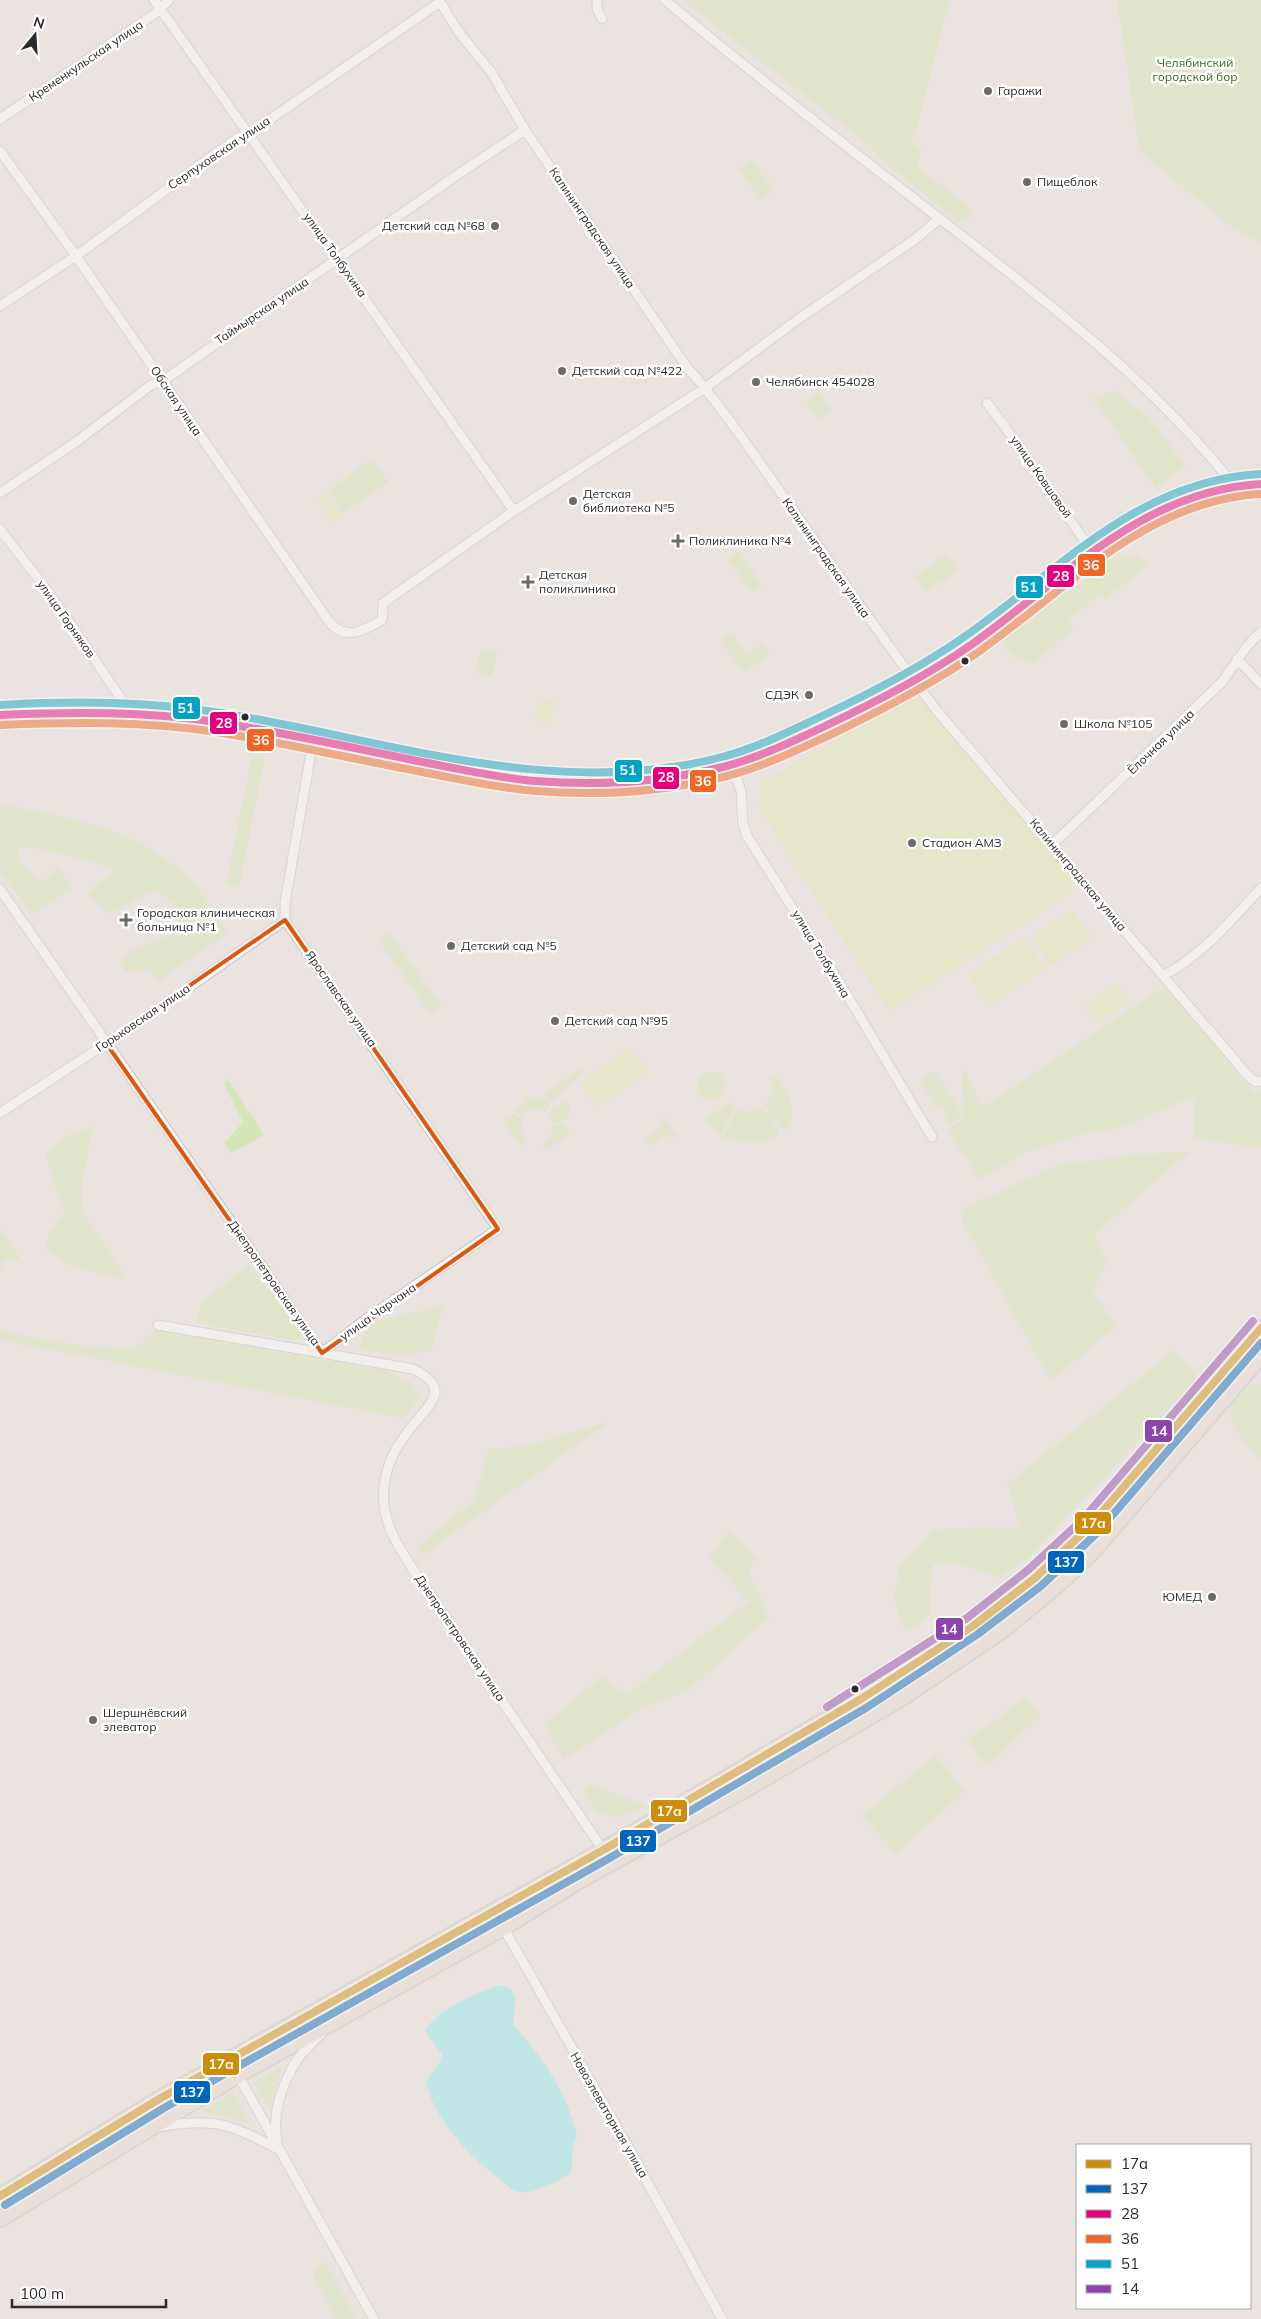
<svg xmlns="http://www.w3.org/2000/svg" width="1261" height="2319" font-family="Mulish,sans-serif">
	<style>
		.green { fill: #d4e6b5 }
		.pitch { fill: #e2ebb2 }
		.water { fill: #8eebf0 }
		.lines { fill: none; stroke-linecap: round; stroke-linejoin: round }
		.street-casing { stroke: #c3c1c1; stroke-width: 11 }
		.secondary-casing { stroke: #c3c1c1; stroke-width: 15 }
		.primary-casing { stroke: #c5c2c1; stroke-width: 18 }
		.street { stroke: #fcfbfa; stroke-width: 9 }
		.secondary { stroke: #fcfbfa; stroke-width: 12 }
		.primary { stroke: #e8ded2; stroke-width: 15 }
		.bus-1-casing { stroke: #fff; stroke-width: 11 }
		.bus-2-casing { stroke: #fff; stroke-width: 11 }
		.bus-3-casing { stroke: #fff; stroke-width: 11 }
		.bus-4-casing { stroke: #fff; stroke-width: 11 }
		.bus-5-casing { stroke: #fff; stroke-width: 11 }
		.bus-6-casing { stroke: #fff; stroke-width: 11 }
		.bus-1 { stroke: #ce8d08; stroke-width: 8 }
		.bus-2 { stroke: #0065bd; stroke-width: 8 }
		.bus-3 { stroke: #e5007d; stroke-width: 8 }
		.bus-4 { stroke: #f26522; stroke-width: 8 }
		.bus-5 { stroke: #02a3c6; stroke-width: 8 }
		.bus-6 { stroke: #8e44ad; stroke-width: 8 }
		.marked { fill: none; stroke: #de570e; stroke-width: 4; stroke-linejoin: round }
		.poi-dot { fill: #6d6b69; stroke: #fff; stroke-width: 2 }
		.bus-dot { fill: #2a2a2a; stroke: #fff; stroke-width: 2 }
		.labels { text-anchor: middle; stroke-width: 5; stroke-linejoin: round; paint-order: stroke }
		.street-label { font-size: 12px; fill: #2a2a2a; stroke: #fff }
		.park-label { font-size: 12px; fill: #396e14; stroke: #fff }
		.poi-label { font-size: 12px; fill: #2a2a2a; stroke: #fff; text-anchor: start }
		.line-badge { stroke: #fff; stroke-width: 2 }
		.badge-label { font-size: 14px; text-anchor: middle; font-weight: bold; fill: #fff }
	</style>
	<rect width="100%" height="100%" fill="#eae3df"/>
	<path class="green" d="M683 0H950L912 143 921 149 918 159 919 168 972 210 970 218 959 222 877 156 873 148Z
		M1117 0H1261V243L1232 227 1140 152Z
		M751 160 774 190 761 199 739 169Z
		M1113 391 1147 415 1185 466 1156 488 1094 399Z
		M819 393 832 411 819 420 806 402Z
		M372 459 388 482 344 513 328 490Z
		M739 551 762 586 752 593 728 559Z
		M947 554 958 571 926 592 915 576Z
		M1139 556 1147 565 1105 600 1100 594 1067 621 1073 629 1034 663 1015 658 1001 642 1115 557Z
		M732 633 747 654 762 643 770 654 744 673 721 641Z
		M481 649 497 652 492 677 476 673Z
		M252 756H265L239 887 226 885Z
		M0 804C70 818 145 829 195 885 207 899 216 917 227 933L159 981 148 970 126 972 120 962 133 950 176 933 180 909 154 889 110 914 87 894 115 871C84 857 52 851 18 846L19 863 41 883 59 867 72 889 32 914 0 871Z
		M390 933 441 1006 430 1014 379 940Z
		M1164 987 1256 1094 1261 1090V1148L1193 1138 1195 1096 1122 1127 1082 1134 1026 1152 979 1179 947 1129 964 1120 962 1066 983 1108Z
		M580 1068 583 1073C574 1085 560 1088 553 1101L543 1095Z
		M935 1071 963 1116 948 1126 943 1118 948 1114 943 1106 938 1110 920 1081Z
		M697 1086a14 14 0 1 1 28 0a14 14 0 1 1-28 0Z
		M771 1076 780 1080C790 1098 798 1114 784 1132L765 1107 773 1092Z
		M227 1078 264 1135 231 1153 224 1143 243 1122 224 1083Z
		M526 1096 533 1099 540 1097 551 1103 545 1112 540 1106 537 1110H525L524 1117 512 1111 525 1102 523 1097Z
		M567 1102 571 1110 564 1121 554 1123 548 1114 554 1106Z
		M730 1103 735 1108 720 1135 704 1120Z
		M763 1108 781 1133C762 1146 743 1144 722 1137L738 1110 750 1112Z
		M513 1114 522 1119 520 1130 527 1141 521 1146 503 1120Z
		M665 1118 677 1136 673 1139 668 1134 650 1146 645 1139 664 1126 660 1120Z
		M564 1124 570 1134 545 1151 543 1144 551 1137 554 1126Z
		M93 1126 81 1187 82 1210 127 1280 71 1266 46 1248 50 1230 66 1210 55 1187 46 1153 66 1136Z
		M1189 1152 1094 1234 1107 1264 1091 1291 1117 1325 1051 1381 962 1220 964 1208 1058 1165 1139 1154Z
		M0 1228 23 1263 4 1258 1 1275Z
		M249 1264 304 1335 296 1341 196 1323 202 1303Z
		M443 1306 431 1351 395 1355 359 1349 370 1322Z
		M0 1329C45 1343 88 1347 135 1349L155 1330 383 1370 411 1383 421 1397 403 1418 0 1340Z
		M1174 1351 1199 1377 1028 1558 999 1577 959 1564H933L929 1597 930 1615 906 1632 894 1600 899 1568 933 1530 983 1527 1021 1528 1007 1484Z
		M1261 1383V1458L1260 1459C1247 1447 1224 1421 1233 1403 1236 1397 1241 1392 1245 1387Z
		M609 1422 421 1556 419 1545 475 1500 488 1449 526 1446Z
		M729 1531 756 1558 748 1571 769 1617 688 1690 639 1710 564 1759 544 1725 602 1677 627 1694 749 1602 709 1558Z
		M1026 1697 1041 1715 987 1766 967 1741Z
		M935 1755 965 1791 896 1853 862 1816Z
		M589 1785 648 1806 616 1817 596 1812 584 1791Z
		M282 2066V2067L270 2109 254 2083Z
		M233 2093 251 2124 201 2111Z
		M325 2262 356 2319H336L314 2275 316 2267Z"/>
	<path class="pitch" d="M327 493 342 514 332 522 317 501Z
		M915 694 920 695 1072 878 1074 885 1069 893 889 1012 758 807 762 782Z
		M540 699 555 703 550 724 534 721Z
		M1073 911 1092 939 1051 966 1032 937Z
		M1025 937 1045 969 988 1006 968 974Z
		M1116 983 1129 1000 1097 1024 1084 1007Z
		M631 1047 648 1072 597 1107 580 1082Z"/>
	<path class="water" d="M500 1985 509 1988 516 1996 513 2025C543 2058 568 2093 577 2137 570 2148 574 2161 570 2174 555 2181 533 2197 515 2191 510 2189 504 2183 500 2179 470 2158 434 2119 426 2082L441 2061 442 2054 425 2031C436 2010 478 1992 500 1985Z"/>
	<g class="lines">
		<g class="street-casing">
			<path id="street" d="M154 0 514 511
				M439 0 458 31 491 72 525 130 686 366C723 408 754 455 786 500 836 571 885 643 938 712L1250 1078 1257 1082 1261 1081
				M597 0V8L602 19
				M665 0C760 80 859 156 957 232 1056 309 1157 386 1234 486
				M0 119 153 15 169 0
				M0 151 76 256 328 620C344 642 363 631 382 620L383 603 514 511 705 388 797 320 914 240 940 218
				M0 306 76 256 237 138 250 133 440 2
				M987 403 1014 439 1093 553
				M0 493 76 442 151 385 163 381 457 175 525 130
				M0 529 55 601 130 712
				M1237 659 1261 684
				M731 764 741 791 743 824 747 836 841 985 932 1137
				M1052 845 1222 682 1248 645 1261 632
				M0 889 322 1353 413 1369C454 1389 428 1405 410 1429 398 1444 388 1462 385 1480 378 1515 395 1541 412 1568L603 1850
				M1163 976C1202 955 1232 920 1261 888
				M0 1113 151 1014 285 920
				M158 1325 322 1353 366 1319 498 1229 285 920V903L313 741
				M494 1911 626 2143 722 2319
				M238 2075 374 2319
				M159 2127C215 2117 229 2124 278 2149
				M277 2142C272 2114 281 2087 295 2063 301 2052 312 2043 321 2034"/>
		</g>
		<g class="secondary-casing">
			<path id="secondary" d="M0 715C63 712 126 709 189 718 269 729 349 748 428 763 468 771 508 780 548 782 605 785 668 780 723 767 762 757 799 738 835 721 887 695 941 668 987 633 1049 586 1121 520 1195 495 1216 488 1238 485 1261 484"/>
		</g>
		<g class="primary-casing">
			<path id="primary" d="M0 2196 159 2099 603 1850 861 1699 973 1626 1035 1578 1090 1526 1261 1328
				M0 2219 238 2075 503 1928 582 1879 748 1788 900 1699 1003 1630 1061 1582 1093 1551 1261 1356"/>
		</g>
		<use href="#street" class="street"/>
		<use href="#secondary" class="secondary"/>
		<use href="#primary" class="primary"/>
		<g class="bus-1-casing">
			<path id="bus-1" d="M0 2196 159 2099 603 1850 861 1699 973 1626 1035 1578 1090 1526 1261 1328"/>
		</g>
		<g class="bus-2-casing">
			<path id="bus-2" d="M5 2205 164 2108 608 1859 866 1708 978 1634 1041 1586 1097 1533 1261 1343"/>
		</g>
		<g class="bus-3-casing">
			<path id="bus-3" d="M0 715C73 712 144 711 216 722 287 733 357 749 428 763 463 770 499 778 535 781 597 786 662 782 723 767 758 758 791 742 823 727 874 703 925 677 971 645 1063 580 1141 491 1261 484"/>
		</g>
		<g class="bus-4-casing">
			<path id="bus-4" d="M0 725C73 722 144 721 216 732 285 743 353 759 422 772 459 779 497 788 535 791 597 796 662 792 723 777 760 768 795 751 830 735 880 711 931 685 977 653 1066 590 1146 500 1261 494"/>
		</g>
		<g class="bus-5-casing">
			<path id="bus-5" d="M0 705C75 701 148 701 222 713 388 740 554 801 722 757 757 748 790 731 822 716 871 693 920 668 964 637 1059 571 1137 481 1260 474"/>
		</g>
		<g class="bus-6-casing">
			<path id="bus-6" d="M827 1707 967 1618 1028 1570 1083 1519 1253 1321"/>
		</g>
		<use href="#bus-1" class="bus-1"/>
		<use href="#bus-2" class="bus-2"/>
		<use href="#bus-3" class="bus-3"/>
		<use href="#bus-4" class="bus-4"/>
		<use href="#bus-5" class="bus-5"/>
		<use href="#bus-6" class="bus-6"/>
	</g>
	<path d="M0 0H1261V2319H0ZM285 920 498 1229 322 1353 106 1043Z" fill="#eae3df" fill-opacity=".55" fill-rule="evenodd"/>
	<path class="marked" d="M285 920 498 1229 322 1353 106 1043Z"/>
	<g class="poi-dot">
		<circle cx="988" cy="91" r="5"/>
		<circle cx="1027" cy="182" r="5"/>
		<circle cx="495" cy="226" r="5"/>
		<circle cx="562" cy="371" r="5"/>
		<circle cx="756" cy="382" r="5"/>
		<circle cx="573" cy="501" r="5"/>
		<path d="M675.5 533.5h5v5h5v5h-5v5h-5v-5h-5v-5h5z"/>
		<path d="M525.5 574.5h5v5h5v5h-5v5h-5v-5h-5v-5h5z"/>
		<circle cx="809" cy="695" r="5"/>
		<circle cx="1064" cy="724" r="5"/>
		<circle cx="912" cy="843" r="5"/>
		<path d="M123.5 912.5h5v5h5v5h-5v5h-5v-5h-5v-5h5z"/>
		<circle cx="451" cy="946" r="5"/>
		<circle cx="555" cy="1021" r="5"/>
		<circle cx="1212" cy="1597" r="5"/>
		<circle cx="93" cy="1720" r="5"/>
	</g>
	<g class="bus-dot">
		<circle cx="965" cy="661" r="4.5"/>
		<circle cx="245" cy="717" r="4.5"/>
		<circle cx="855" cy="1689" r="4.5"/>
	</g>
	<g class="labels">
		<g class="street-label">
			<text transform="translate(86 61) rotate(-34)" y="4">Кременкульская улица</text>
			<text transform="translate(219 153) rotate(-34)" y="4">Серпуховская улица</text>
			<text transform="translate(592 228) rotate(56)" y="4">Калининградская улица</text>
			<text transform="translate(335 255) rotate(55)" y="4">улица Толбухина</text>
			<text transform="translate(262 311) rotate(-34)" y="4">Таймырская улица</text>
			<text transform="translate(176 401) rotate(56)" y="4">Обская улица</text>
			<text transform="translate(1041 477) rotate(55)" y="4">улица Ковшовой</text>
			<text transform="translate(826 558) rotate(55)" y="4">Калининградская улица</text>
			<text transform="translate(66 619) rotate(55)" y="4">улица Горняков</text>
			<text transform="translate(1161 742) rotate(-44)" y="4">Ёлочная улица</text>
			<text transform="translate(1078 875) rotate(50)" y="4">Калининградская улица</text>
			<text transform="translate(821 954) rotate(59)" y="4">улица Толбухина</text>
			<text transform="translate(341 999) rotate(55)" y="4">Ярославская улица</text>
			<text transform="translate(143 1018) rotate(-34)" y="4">Горьковская улица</text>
			<text transform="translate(274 1283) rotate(55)" y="4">Днепропетровская улица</text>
			<text transform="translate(378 1312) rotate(-35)" y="4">улица Чарчана</text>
			<text transform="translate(460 1638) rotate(56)" y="4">Днепропетровская улица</text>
			<text transform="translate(609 2115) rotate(60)" y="4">Новоэлеваторная улица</text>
		</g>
		<g class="park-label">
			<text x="1195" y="67">Челябинский<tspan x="1195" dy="14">городской бор</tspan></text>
		</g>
		<g class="poi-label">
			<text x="998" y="95">Гаражи</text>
			<text x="1037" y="186">Пищеблок</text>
			<text x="485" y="230" text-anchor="end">Детский сад №68</text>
			<text x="572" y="375">Детский сад №422</text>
			<text x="766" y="386">Челябинск 454028</text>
			<text x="583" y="498">Детская<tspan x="583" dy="14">библиотека №5</tspan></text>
			<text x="689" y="545">Поликлиника №4</text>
			<text x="539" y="579">Детская<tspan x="539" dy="14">поликлиника</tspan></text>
			<text x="799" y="699" text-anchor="end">СДЭК</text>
			<text x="1074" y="728">Школа №105</text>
			<text x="922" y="847">Стадион АМЗ</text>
			<text x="137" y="917">Городская клиническая<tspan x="137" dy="14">больница №1</tspan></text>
			<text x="461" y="950">Детский сад №5</text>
			<text x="565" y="1025">Детский сад №95</text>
			<text x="1202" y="1601" text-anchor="end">ЮМЕД</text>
			<text x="103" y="1717">Шершнёвский<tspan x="103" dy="14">элеватор</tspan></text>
		</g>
	</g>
	<g class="line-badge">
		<rect x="1077" y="553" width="29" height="24" rx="5" fill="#f26522"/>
		<rect x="1046" y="564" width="29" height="24" rx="5" fill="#e5007d"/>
		<rect x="1015" y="575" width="29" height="24" rx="5" fill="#02a3c6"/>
		<rect x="172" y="696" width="29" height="24" rx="5" fill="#02a3c6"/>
		<rect x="209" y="711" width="29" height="24" rx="5" fill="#e5007d"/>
		<rect x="246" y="728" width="29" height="24" rx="5" fill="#f26522"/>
		<rect x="614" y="759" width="29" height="24" rx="5" fill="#02a3c6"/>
		<rect x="652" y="766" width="28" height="24" rx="5" fill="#e5007d"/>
		<rect x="689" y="769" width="28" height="24" rx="5" fill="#f26522"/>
		<rect x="1144" y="1419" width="29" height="24" rx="5" fill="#8e44ad"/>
		<rect x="1074" y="1511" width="38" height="24" rx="5" fill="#ce8d08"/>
		<rect x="1047" y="1550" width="38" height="24" rx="5" fill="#0065bd"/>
		<rect x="935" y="1617" width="29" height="24" rx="5" fill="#8e44ad"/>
		<rect x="650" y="1799" width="38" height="24" rx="5" fill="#ce8d08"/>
		<rect x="619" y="1829" width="38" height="24" rx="5" fill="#0065bd"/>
		<rect x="202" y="2052" width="38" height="24" rx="5" fill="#ce8d08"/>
		<rect x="173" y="2080" width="38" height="24" rx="5" fill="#0065bd"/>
	</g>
	<g class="badge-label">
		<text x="1091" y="570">36</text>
		<text x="1061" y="581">28</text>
		<text x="1029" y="592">51</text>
		<text x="186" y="713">51</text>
		<text x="224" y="728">28</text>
		<text x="261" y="745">36</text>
		<text x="628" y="775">51</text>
		<text x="666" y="782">28</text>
		<text x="703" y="786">36</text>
		<text x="1159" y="1436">14</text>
		<text x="1093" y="1528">17a</text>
		<text x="1066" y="1567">137</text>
		<text x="949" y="1634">14</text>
		<text x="669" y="1816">17a</text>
		<text x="638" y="1846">137</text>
		<text x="221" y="2069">17a</text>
		<text x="192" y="2097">137</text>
	</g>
	<rect x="1076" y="2144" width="175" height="165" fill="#ffffff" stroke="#aaaaaa"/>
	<rect x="1086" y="2160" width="25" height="8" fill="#ce8d08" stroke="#aaaaaa"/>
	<text x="1121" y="2169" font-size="15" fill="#2a2a2a">17a</text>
	<rect x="1086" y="2185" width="25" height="8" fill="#0065bd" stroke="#aaaaaa"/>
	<text x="1121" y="2194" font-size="15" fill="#2a2a2a">137</text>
	<rect x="1086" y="2210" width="25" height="8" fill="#e5007d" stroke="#aaaaaa"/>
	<text x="1121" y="2219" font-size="15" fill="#2a2a2a">28</text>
	<rect x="1086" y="2235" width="25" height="8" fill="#f26522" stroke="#aaaaaa"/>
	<text x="1121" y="2244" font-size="15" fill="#2a2a2a">36</text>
	<rect x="1086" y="2260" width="25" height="8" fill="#02a3c6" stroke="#aaaaaa"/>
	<text x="1121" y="2269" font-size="15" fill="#2a2a2a">51</text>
	<rect x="1086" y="2285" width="25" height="8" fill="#8e44ad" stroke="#aaaaaa"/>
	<text x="1121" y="2294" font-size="15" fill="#2a2a2a">14</text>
	<g transform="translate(35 35) rotate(18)" stroke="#ffffff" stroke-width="4" paint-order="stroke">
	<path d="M0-4L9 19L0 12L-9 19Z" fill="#2a2a2a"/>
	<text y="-8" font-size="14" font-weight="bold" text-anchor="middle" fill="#2a2a2a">N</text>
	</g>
	<path d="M12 2299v8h154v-8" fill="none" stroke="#2a2a2a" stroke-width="2.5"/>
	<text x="20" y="2299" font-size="15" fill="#2a2a2a" stroke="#ffffff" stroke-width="4" paint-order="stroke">100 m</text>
</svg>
